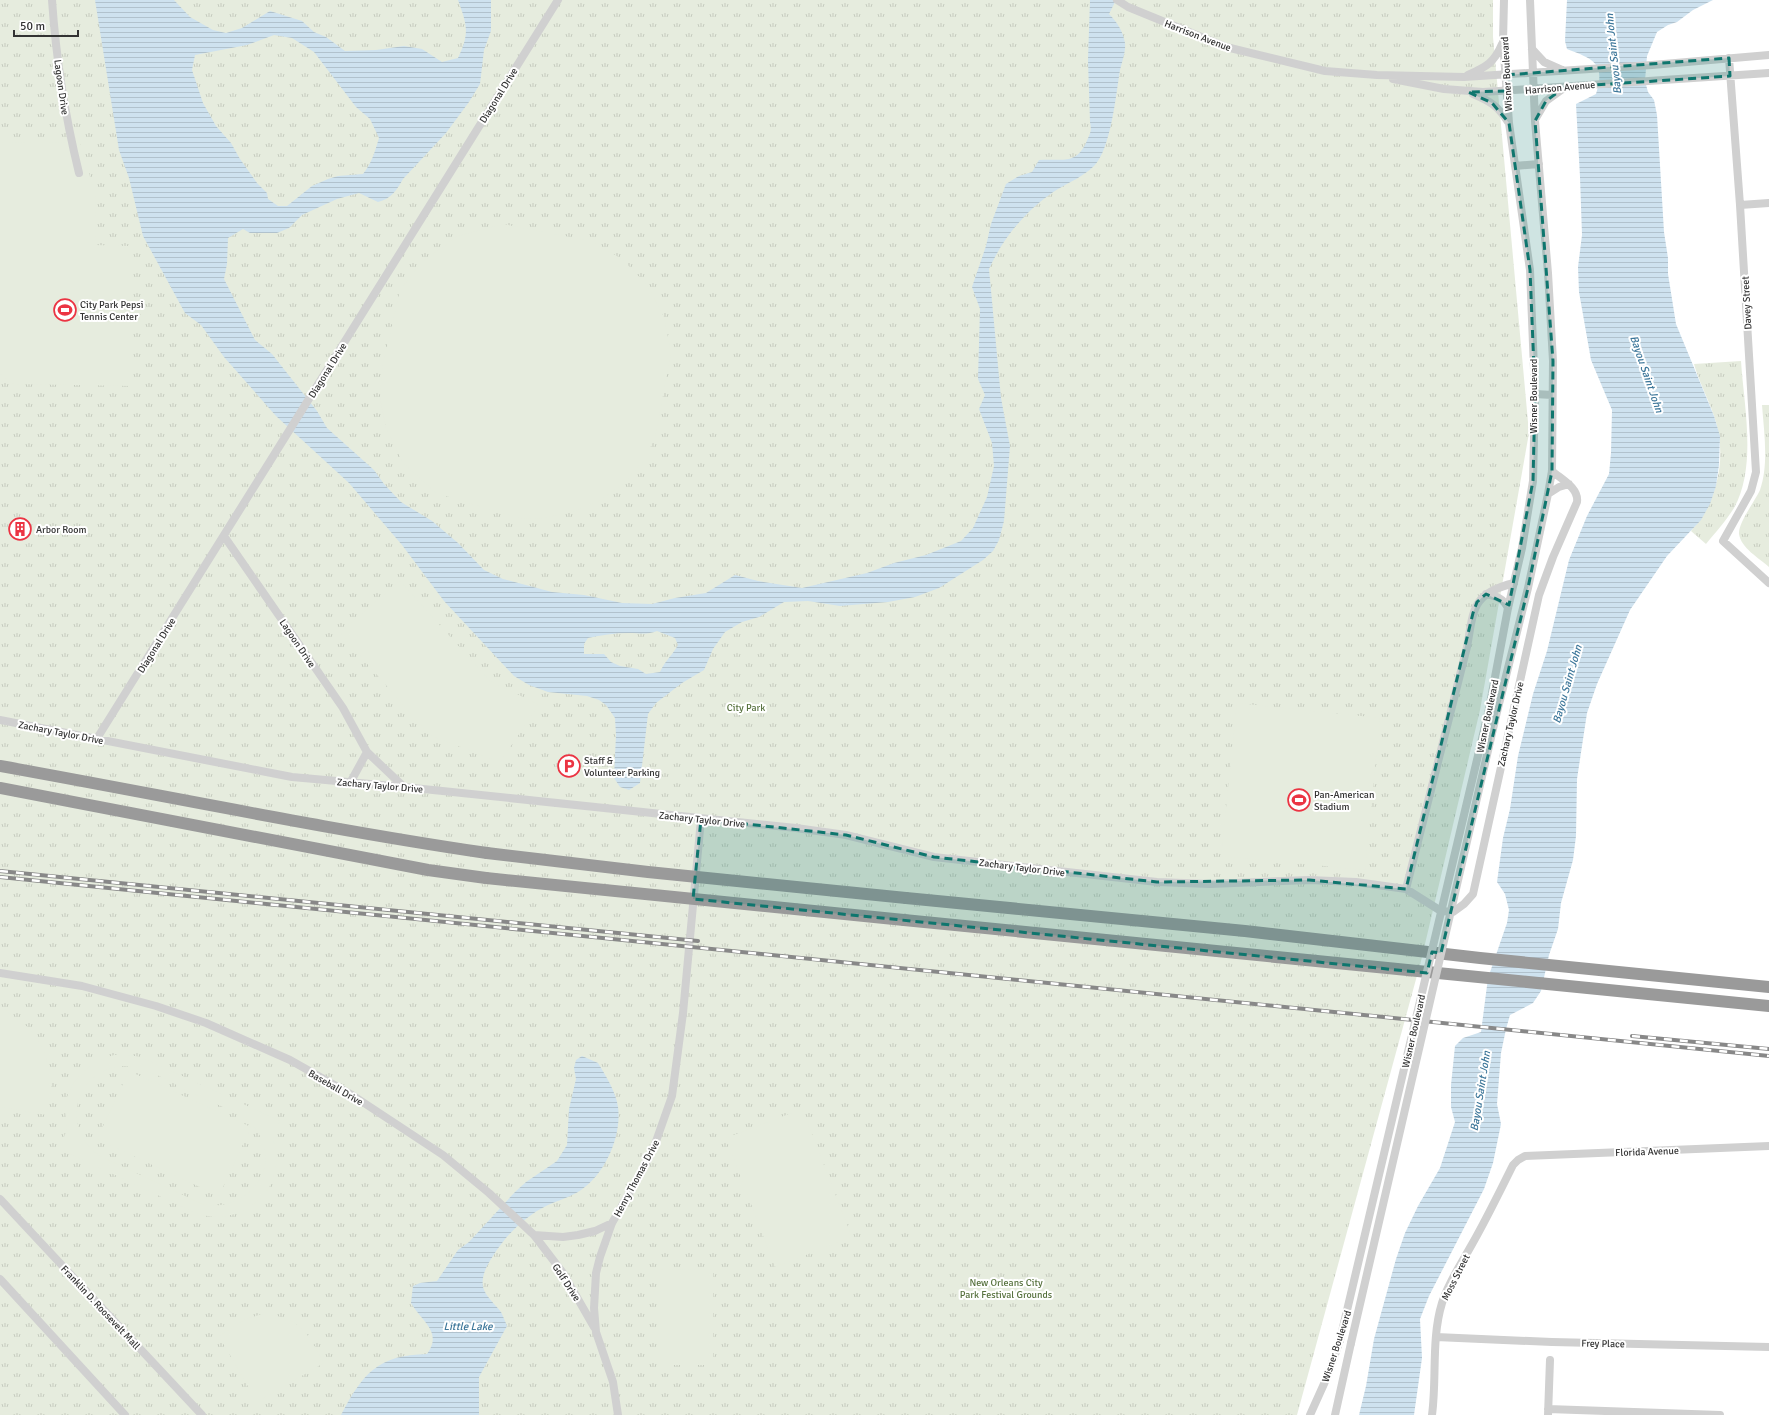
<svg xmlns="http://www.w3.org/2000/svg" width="1769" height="1415" font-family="Signika,sans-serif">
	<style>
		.grass { fill: url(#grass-tufts) }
		.pitch { fill: #e6ecde; fill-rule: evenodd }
		.water { fill: url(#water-rules); fill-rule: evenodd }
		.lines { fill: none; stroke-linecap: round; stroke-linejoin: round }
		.minor { stroke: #d0d0d0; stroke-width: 8 }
		.highway { stroke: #9a9a9a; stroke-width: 12 }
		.rail-casing { stroke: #888; stroke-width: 4 }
		.rail { stroke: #fff; stroke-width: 2.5; stroke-dasharray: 8; stroke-linecap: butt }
		.minor-bridge { stroke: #d0d0d0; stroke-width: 8 }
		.highway-bridge { stroke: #9a9a9a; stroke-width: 12 }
		.marked { fill: #0f766e; fill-opacity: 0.2; stroke: #0f766e; stroke-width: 3; stroke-dasharray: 8 5; stroke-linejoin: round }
		.labels { text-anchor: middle; stroke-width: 4; stroke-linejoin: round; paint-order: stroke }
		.street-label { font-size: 10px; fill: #333; stroke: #fff }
		.poi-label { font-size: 10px; fill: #333; stroke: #fff; text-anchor: start }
		.park-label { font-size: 10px; fill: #56713d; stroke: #fff }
		.water-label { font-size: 11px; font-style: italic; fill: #3c7699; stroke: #fff }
	</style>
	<defs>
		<pattern id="grass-tufts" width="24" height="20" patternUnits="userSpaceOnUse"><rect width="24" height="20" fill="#e6ecde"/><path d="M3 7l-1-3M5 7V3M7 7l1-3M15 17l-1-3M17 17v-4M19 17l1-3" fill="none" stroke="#c6cbbf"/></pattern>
		<pattern id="water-rules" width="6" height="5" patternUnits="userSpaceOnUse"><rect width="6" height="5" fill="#cee2ef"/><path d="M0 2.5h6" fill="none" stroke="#b1c2cd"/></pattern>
	</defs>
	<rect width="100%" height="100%" fill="#fff"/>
	<path class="grass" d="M0 0H1493V37L1529 433 1480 710 1421 961 1297 1415H0Z
		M1741 361C1744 407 1757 466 1734 508 1726 521 1715 533 1706 544L1691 531C1718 500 1728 456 1714 416 1708 398 1699 382 1694 364Z
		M1762 405H1769V567C1759 558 1741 548 1739 534 1738 523 1755 501 1760 490 1769 464 1764 432 1762 405Z"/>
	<path class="pitch" d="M0 142 80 143 96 197 95 245 131 246V386L14 384 0 374Z
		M503 224 590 241 622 259 647 285 664 317 671 353 655 438 644 460 623 484 599 501 572 512 544 518 522 519 436 493 403 463 386 428 380 398 382 369 400 290 422 262 458 236Z
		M400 581 490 681 539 705 500 762 429 735 340 632Z
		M1237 703 1380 718 1365 870 1221 856Z
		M0 1009H4L29 1028 44 1050 52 1081 47 1115 0 1107Z
		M114 1055H128L141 1057 280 1121C278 1126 273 1133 273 1138 273 1141 275 1144 275 1147 277 1156 277 1166 274 1175 268 1200 241 1217 216 1217 208 1217 200 1214 193 1212L58 1148C61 1142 65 1137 66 1131 68 1125 65 1116 65 1109 67 1081 88 1063 114 1055ZM122 1066C147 1066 176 1085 198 1096 213 1103 230 1109 244 1118 249 1121 254 1126 257 1131 283 1170 245 1214 202 1204L100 1156C60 1129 74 1071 122 1066Z
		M129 1071 251 1127 219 1196 97 1139Z
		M802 1109 852 1237 775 1267 726 1138Z
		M660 1269 713 1270V1365H660Z
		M262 1314C301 1317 307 1332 324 1363L262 1399 254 1397 219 1336 246 1319Z"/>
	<path class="water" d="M95 0H174L190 17 213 30 226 33 242 28 270 11 302 21 314 32 326 37 345 51 376 50 404 46 422 49 442 62 458 58C470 33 467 25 458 0H491V31L484 50 480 84 469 102 446 133 403 179C397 190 391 199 378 202L359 193 337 199 302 215 289 228 277 233H250L243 229 228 238 227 264 224 279 255 340 272 354 317 411 327 428 374 470 384 484 401 502 432 521 458 543 484 570 503 579 552 592 584 595 622 603 652 604 675 598 706 593 735 575 758 581 802 588 867 573 894 563 926 555 961 541 973 528 987 497 994 466 992 443 979 409 985 395 978 379 980 309 972 287 986 246 991 224 1006 184 1019 176 1032 172 1039 160C1061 158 1075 166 1086 143 1090 133 1092 132 1090 122L1088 60 1090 0H1116L1109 14C1117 22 1123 31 1125 43 1126 51 1122 62 1120 70 1116 94 1111 149 1094 166 1084 176 1070 182 1058 189 1028 208 1004 236 989 269L1001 398 1010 446 1004 521 999 540 993 551 983 560 939 588 915 597 888 602 840 606 808 601 784 602 759 617 742 622 725 632 713 649 704 670 682 683 656 703 648 714 640 783 629 790 620 787 614 778 616 735 615 718 606 705 599 700 587 696 548 692 529 685 514 676 444 601 402 545 349 483 276 416 224 357 201 325 185 313 143 236 129 178 119 150ZM274 35 292 38 314 52 356 107 370 119 379 138C375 151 372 163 363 174L338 176 328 179 312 186 287 206H278L268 199 267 193 257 183 240 159 231 143 216 126 203 103 192 70 195 55 247 45ZM657 631 675 638 678 645C672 656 666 659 660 672L646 674 638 669 620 666 611 662 604 654H584V644L588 638C601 635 615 633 629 633 639 633 647 635 657 631Z
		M1567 0H1713L1693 10 1677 22 1668 25 1657 32 1647 56 1645 81 1648 92 1654 100 1657 115 1664 232 1668 258V274L1676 324 1714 416 1720 436 1719 465 1716 486 1710 504 1701 520 1667 556 1630 610 1597 684 1587 713 1577 779 1576 836 1573 860 1561 903 1558 929 1549 955 1541 991 1533 1003 1510 1015 1506 1029 1501 1053 1497 1104 1501 1124 1493 1163 1484 1189 1429 1296 1420 1319 1422 1358 1414 1415H1359L1366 1386 1374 1339 1396 1259 1405 1233 1418 1206 1440 1168 1455 1122 1451 1107V1085L1455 1046 1463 1038 1481 1032 1488 978 1507 923 1509 910 1505 894 1497 882 1503 838 1510 809 1518 756 1533 694 1547 651 1569 560 1587 516 1609 474 1611 453 1612 410 1591 360 1579 292 1578 267 1582 235 1580 177 1576 104 1596 94C1606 63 1593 59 1567 49L1565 41Z
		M582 1056 598 1063C606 1076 616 1092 618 1107 622 1136 605 1174 581 1190 571 1197 559 1200 548 1205 525 1216 506 1235 493 1256 487 1265 481 1276 483 1287 485 1296 496 1305 501 1312 503 1316 505 1321 507 1326L479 1377V1415H341C363 1373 378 1355 427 1354 443 1332 422 1322 411 1303L413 1286 420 1283 437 1281 458 1250 469 1242 515 1192 526 1182 557 1161 567 1145 569 1109 576 1079 574 1068 576 1060Z"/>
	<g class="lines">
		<path class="minor" d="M52 0C56 58 65 116 79 173
			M1117 0 1128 7 1226 47 1325 71 1377 75 1464 77 1652 65 1769 55
			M1532 49 1544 62 1562 70
			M1729 58 1740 205 1756 472 1751 491 1723 541 1769 583
			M1468 75C1486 67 1494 63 1502 44
			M1393 79 1444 89 1483 92 1769 73
			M1473 94C1490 101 1498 106 1508 122
			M1536 118 1546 101 1564 88
			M1515 166 1539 164
			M1740 205 1769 203
			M1535 394 1552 395
			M1548 494 1559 487 1569 484
			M224 536 343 708 367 752 404 787
			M1486 594C1496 596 1503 598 1508 608
			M1489 709 1508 608 1522 548 1533 481 1535 394 1530 270 1509 123 1503 41 1504 0
			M1496 716 1528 588 1548 494 1552 471 1553 361 1548 273 1535 121 1530 0
			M0 720 292 777 404 787 796 828 846 835 934 857 1157 882 1210 884 1309 880 1356 882 1406 889 1441 911 1453 912 1464 904 1473 894 1539 595 1553 557 1577 502C1579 488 1561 479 1552 471
			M96 740 558 0
			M350 783 367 752
			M1406 889 1467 647C1474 609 1471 594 1514 583
			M0 973 82 986 156 1006 206 1023 290 1060 352 1095 443 1155 489 1193 534 1235 563 1237 578 1235 595 1231 612 1223
			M0 1199 202 1415
			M534 1235 563 1273 594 1327
			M0 1279 125 1415
			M1436 1337 1552 1342 1769 1347
			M1548 1409 1720 1415
			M618 1415 613 1382 596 1332 594 1308 596 1273 600 1257 612 1223 642 1171 654 1147 672 1096 683 1013 701 819
			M1310 1415 1328 1375 1340 1340
			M1335 1415 1351 1343
			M1432 1415C1437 1378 1431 1339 1442 1303 1448 1283 1461 1264 1471 1246 1486 1220 1499 1193 1513 1165L1518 1160 1525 1156 1769 1146
			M1548 1415 1550 1360"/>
		<path class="highway" d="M0 766C162 795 324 829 487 853
			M0 788 428 870 486 878
			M906 898 1245 931 1480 958 1769 987
			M904 920 1769 1006"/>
		<g class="rail-casing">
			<path id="rail" d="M0 871 698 941
				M0 877 1769 1056
				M1632 1036 1769 1049"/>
		</g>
		<use href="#rail" class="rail"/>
		<path class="minor-bridge" d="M1340 1340 1489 709
			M1351 1343 1496 716"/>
		<path class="highway-bridge" d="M487 853 648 872 906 898
			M486 878 904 920"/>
	</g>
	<path class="marked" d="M1729 58 1730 76 1565 87 1546 101 1535 121 1553 361 1552 471 1528 588 1441 953 1432 952 1427 973 693 899 701 819 846 835 934 857 1157 882 1309 880 1406 889 1473 613 1477 602 1486 594 1509 605 1533 481 1535 394 1530 270 1509 123 1492 103 1468 92 1506 91 1505 75Z"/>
	<defs>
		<g id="stadium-ring" transform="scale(1.15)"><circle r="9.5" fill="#fff" stroke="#eb3443" stroke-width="1.5"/><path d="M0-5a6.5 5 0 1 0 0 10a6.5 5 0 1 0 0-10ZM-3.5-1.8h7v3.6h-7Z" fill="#eb3443"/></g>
		<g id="building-ring" transform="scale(1.15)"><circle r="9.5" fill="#fff" stroke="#eb3443" stroke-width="1.5"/><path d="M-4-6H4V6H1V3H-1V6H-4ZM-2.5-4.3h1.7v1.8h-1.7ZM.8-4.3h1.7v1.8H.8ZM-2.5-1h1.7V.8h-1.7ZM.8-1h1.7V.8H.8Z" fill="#eb3443"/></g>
		<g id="parking-ring" transform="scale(1.15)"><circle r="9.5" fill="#fff" stroke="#eb3443" stroke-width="1.5"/><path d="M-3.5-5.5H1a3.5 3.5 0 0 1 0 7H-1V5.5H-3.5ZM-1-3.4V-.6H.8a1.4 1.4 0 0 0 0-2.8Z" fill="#eb3443"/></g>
	</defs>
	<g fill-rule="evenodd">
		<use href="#stadium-ring" x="65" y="310"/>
		<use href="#building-ring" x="20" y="529"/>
		<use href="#parking-ring" x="569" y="766"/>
		<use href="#stadium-ring" x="1299" y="800"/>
	</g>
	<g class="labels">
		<g class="street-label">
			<text transform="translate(1198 35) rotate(21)" y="4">Harrison Avenue</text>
			<text transform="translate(1506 74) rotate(-93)" y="4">Wisner Boulevard</text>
			<text transform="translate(62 87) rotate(82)" y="4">Lagoon Drive</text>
			<text transform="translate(1560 87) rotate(-5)" y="4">Harrison Avenue</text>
			<text transform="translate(498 95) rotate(-58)" y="4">Diagonal Drive</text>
			<text transform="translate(1746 303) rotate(-93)" y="4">Davey Street</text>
			<text transform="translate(327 370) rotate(-58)" y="4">Diagonal Drive</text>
			<text transform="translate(1533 396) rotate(-90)" y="4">Wisner Boulevard</text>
			<text transform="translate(298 643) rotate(56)" y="4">Lagoon Drive</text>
			<text transform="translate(156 645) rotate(-58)" y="4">Diagonal Drive</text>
			<text transform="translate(1487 716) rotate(-78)" y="4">Wisner Boulevard</text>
			<text transform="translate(1510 724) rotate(-77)" y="4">Zachary Taylor Drive</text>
			<text transform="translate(61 732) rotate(11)" y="4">Zachary Taylor Drive</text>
			<text transform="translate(380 785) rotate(5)" y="4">Zachary Taylor Drive</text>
			<text transform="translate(702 819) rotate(6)" y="4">Zachary Taylor Drive</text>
			<text transform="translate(1022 867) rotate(7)" y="4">Zachary Taylor Drive</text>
			<text transform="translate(1413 1031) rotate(-77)" y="4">Wisner Boulevard</text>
			<text transform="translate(336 1087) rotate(30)" y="4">Baseball Drive</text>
			<text transform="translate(1647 1151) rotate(-2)" y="4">Florida Avenue</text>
			<text transform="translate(636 1178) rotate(-62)" y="4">Henry Thomas Drive</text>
			<text transform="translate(1455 1277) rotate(-63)" y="4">Moss Street</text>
			<text transform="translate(567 1282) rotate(57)" y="4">Golf Drive</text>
			<text transform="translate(101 1307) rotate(47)" y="4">Franklin D. Roosevelt Mall</text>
			<text transform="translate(1603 1343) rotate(1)" y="4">Frey Place</text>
			<text transform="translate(1336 1346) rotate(-72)" y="4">Wisner Boulevard</text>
		</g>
		<g class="poi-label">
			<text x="80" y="308">City Park Pepsi<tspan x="80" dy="12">Tennis Center</tspan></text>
			<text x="36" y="533">Arbor Room</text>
			<text x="584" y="764">Staff &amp;<tspan x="584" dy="12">Volunteer Parking</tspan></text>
			<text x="1314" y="798">Pan-American<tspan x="1314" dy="12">Stadium</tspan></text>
		</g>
		<g class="park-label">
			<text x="746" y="711">City Park</text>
			<text x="1006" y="1286">New Orleans City<tspan x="1006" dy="12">Park Festival Grounds</tspan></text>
		</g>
		<g class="water-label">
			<text transform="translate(1613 54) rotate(-96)" y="4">Bayou Saint John</text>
			<text transform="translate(1647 374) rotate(71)" y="4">Bayou Saint John</text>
			<text transform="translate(1567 684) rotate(-74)" y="4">Bayou Saint John</text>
			<text transform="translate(1480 1091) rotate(-81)" y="4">Bayou Saint John</text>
			<text x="468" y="1330">Little Lake</text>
		</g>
	</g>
	<path d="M14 30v6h64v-6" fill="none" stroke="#333333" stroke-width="2"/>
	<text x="20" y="30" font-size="12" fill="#333333" stroke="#ffffff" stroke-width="3" paint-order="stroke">50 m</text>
</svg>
